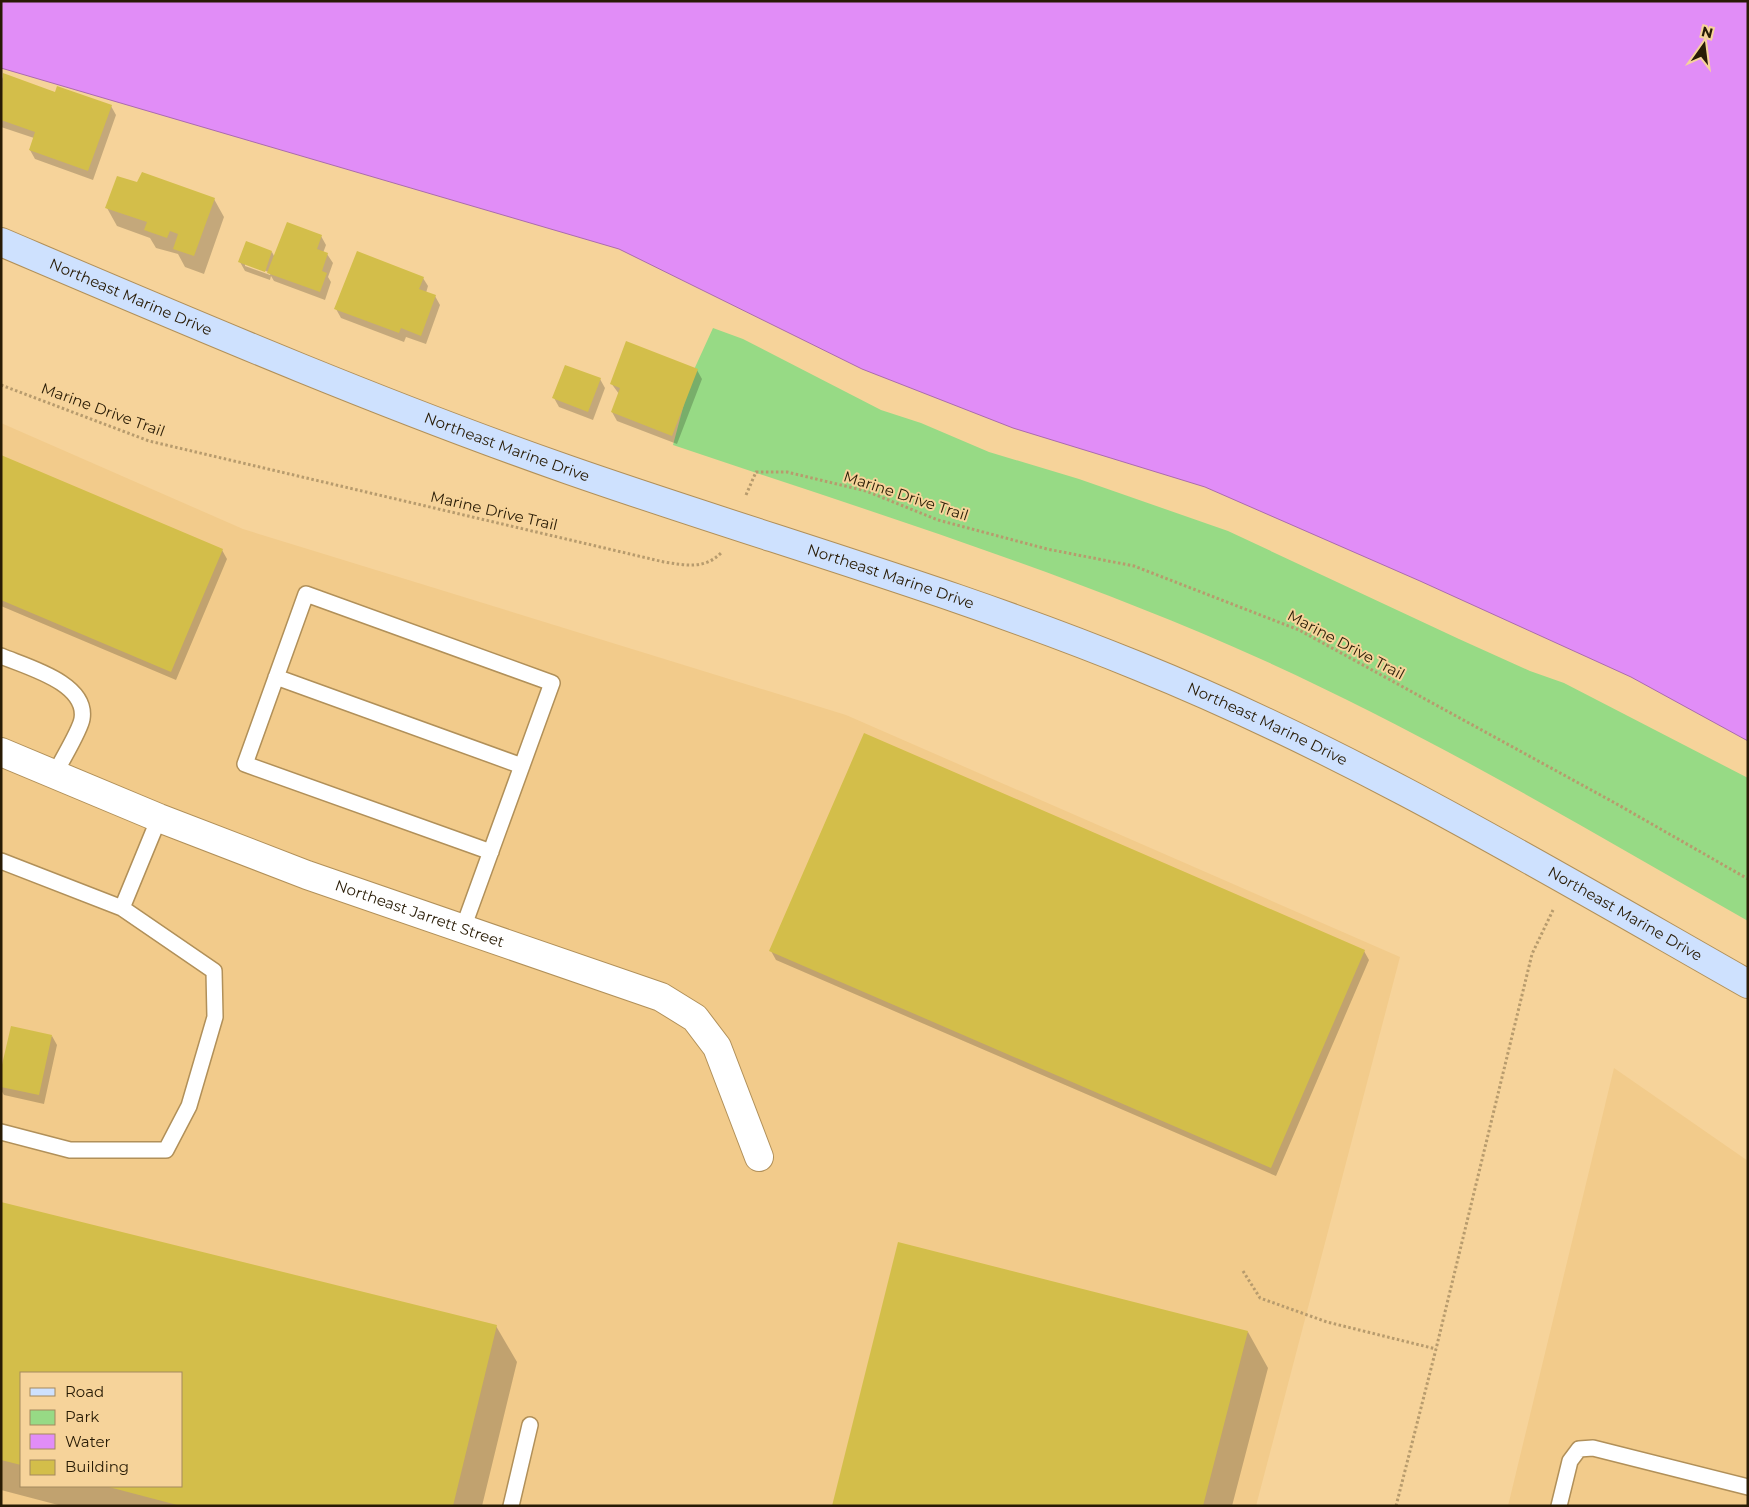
<svg xmlns="http://www.w3.org/2000/svg" width="1749" height="1507" font-family="Montserrat,sans-serif">
	<style>
		.built { fill: #f2cb8b; fill-rule: evenodd }
		.green { fill: #97da85 }
		.water { fill: #e18df7; stroke: #aa6bae }
		.shadow { fill: #0003; fill-rule: evenodd }
		.building { fill: #d3be4a }
		.lines { fill: none; stroke-linecap: round; stroke-linejoin: round }
		.service-casing { stroke: #b19059; stroke-width: 18 }
		.minor-casing { stroke: #b19059; stroke-width: 30 }
		.secondary-casing { stroke: #b19059; stroke-width: 30 }
		.path { stroke: #b79b6d; stroke-width: 3; stroke-dasharray: 2.5 2.5; stroke-linecap: butt }
		.service { stroke: #fff; stroke-width: 15 }
		.minor { stroke: #fff; stroke-width: 28 }
		.secondary { stroke: #cee1fe; stroke-width: 28 }
		.labels { text-anchor: middle; stroke-width: 4; stroke-linejoin: round; paint-order: stroke }
		.street-label { font-size: 15px; fill: #281b05; stroke: #f6d39a }
	</style>
	<rect width="100%" height="100%" fill="#f6d39a"/>
	<path class="built" d="M1 423 243 529 846 715 1400 957 1256 1506H1ZM21 1373H181V1486H21Z
		M1614 1068 1748 1161V1506H1508Z"/>
	<path class="green" d="M713 328 743 339 881 410 921 423 989 452 1079 479 1228 531 1459 639 1530 671 1564 683 1748 778V921C1588 830 1431 736 1263 660 1072 574 872 512 673 445L692 374Z"/>
	<path class="water" d="M1 1H1748V741L1631 677 1420 581 1205 487 1013 428 862 369 619 249 1 68Z"/>
	<path class="shadow" d="M4 75 56 93 111 106 116 115 93 180 35 159 30 150 34 138 1 127V81Z
		M138 184 214 199 224 217 204 274 185 267 178 254 156 248 150 238 117 226 107 208Z
		M321 236 326 245 323 253 327 254 333 263 328 277 331 282 325 300 274 281 271 276 270 280 245 271 240 262 272 252 275 258ZM245 263 271 273 270 275 245 266Z
		M423 278 428 286 426 293 435 296 440 305 426 344 406 337 404 342 341 318 336 309Z
		M697 370 702 379 677 444 617 421 612 412 619 394 611 383Z
		M600 379 605 388 593 420 559 407 554 398Z
		M1 456 222 550 227 559 176 680 1 606Z
		M771 951H1364L1369 960 1276 1176 776 960Z
		M52 1036 57 1045 44 1104 4 1095 1 1090V1074Z
		M1 1203 496 1326 517 1362 482 1506H62L1 1490ZM21 1373H181V1486H21Z
		M1248 1332 1268 1368 1232 1506H833Z"/>
	<path class="building" d="M3 73 55 92 57 86 112 105 88 171 29 150 35 132 1 120Z
		M142 172 215 198 194 256 173 249 178 234 170 231 167 238 144 230 147 222 105 208 117 176 137 182Z
		M287 222 322 235 317 249 328 253 322 271 327 273 320 292 267 273Z
		M246 241 272 251 265 272 238 262Z
		M357 251 424 277 419 289 436 295 421 336 401 328 399 333 334 309Z
		M626 341 698 369 672 436 611 412 620 388 610 384Z
		M565 365 601 378 588 412 552 398Z
		M1 455 223 549 171 672 1 600Z
		M864 733 1365 950 1271 1168 769 951Z
		M11 1026 52 1035 39 1095 1 1087V1069Z
		M1 1202 497 1325 453 1506H181L105 1486H181V1373H21V1465L1 1460Z
		M898 1242 1248 1331 1203 1506H832Z"/>
	<g class="lines">
		<g class="service-casing">
			<path id="service" d="M1 656C27 667 88 683 82 719 80 731 61 761 55 774
				M276 677 522 766
				M1 861 122 908 159 818
				M462 931 552 683 306 594 245 764 491 852
				M1 1132 70 1150H166L189 1106 215 1017 214 971 122 908
				M511 1506 530 1425
				M1559 1506 1570 1461 1579 1449 1593 1448 1748 1487"/>
		</g>
		<g class="minor-casing">
			<g id="minor">
				<path id="s1" d="M1 752 159 818 307 875 661 997 695 1018 717 1047 759 1157"/>
			</g>
		</g>
		<g class="secondary-casing">
			<g id="secondary">
				<path id="s2" d="M1 242C189 322 377 403 569 470 758 536 952 590 1138 666 1351 752 1549 871 1748 984"/>
			</g>
		</g>
		<path class="path" d="M1 385 149 441 664 562C685 565 704 570 721 553
			M746 495 756 472H787L866 491 938 520 1047 549 1134 566 1299 630 1615 803 1748 879
			M1243 1271 1260 1298 1327 1322 1436 1349
			M1396 1506 1436 1349 1532 954 1553 910"/>
		<use href="#service" class="service"/>
		<use href="#minor" class="minor"/>
		<use href="#secondary" class="secondary"/>
	</g>
	<g class="labels">
		<g class="street-label">
			<text dy="5" stroke="none"><textPath href="#s2" startOffset="141">Northeast Marine Drive</textPath></text>
			<text transform="translate(103 410) rotate(20)" y="5">Marine Drive Trail</text>
			<text dy="5" stroke="none"><textPath href="#s2" startOffset="546">Northeast Marine Drive</textPath></text>
			<text transform="translate(906 496) rotate(18)" y="5">Marine Drive Trail</text>
			<text transform="translate(494 511) rotate(13)" y="5">Marine Drive Trail</text>
			<text dy="5" stroke="none"><textPath href="#s2" startOffset="951">Northeast Marine Drive</textPath></text>
			<text transform="translate(1346 645) rotate(28)" y="5">Marine Drive Trail</text>
			<text dy="5" stroke="none"><textPath href="#s2" startOffset="1356">Northeast Marine Drive</textPath></text>
			<text dy="5" stroke="none"><textPath href="#s2" startOffset="1761">Northeast Marine Drive</textPath></text>
			<text dy="5" stroke="none"><textPath href="#s1" startOffset="449">Northeast Jarrett Street</textPath></text>
		</g>
	</g>
	<rect width="1749" height="1507" fill="none" stroke="#281b05" stroke-width="5"/>
	<rect x="20" y="1372" width="162" height="115" fill="#f6d39a" stroke="#a4895e"/>
	<rect x="30" y="1388" width="25" height="8" fill="#cee1fe" stroke="#a4895e"/>
	<text x="65" y="1397" font-size="15" fill="#281b05">Road</text>
	<rect x="30" y="1410" width="25" height="15" fill="#97da85" stroke="#a4895e"/>
	<text x="65" y="1422" font-size="15" fill="#281b05">Park</text>
	<rect x="30" y="1434" width="25" height="15" fill="#e18df7" stroke="#a4895e"/>
	<text x="65" y="1447" font-size="15" fill="#281b05">Water</text>
	<rect x="30" y="1460" width="25" height="15" fill="#d3be4a" stroke="#a4895e"/>
	<text x="65" y="1472" font-size="15" fill="#281b05">Building</text>
	<g transform="translate(1704 45) rotate(14)" stroke="#f6d39a" stroke-width="4" paint-order="stroke">
	<path d="M0-4L9 19L0 12L-9 19Z" fill="#281b05"/>
	<text y="-8" font-size="14" font-weight="bold" text-anchor="middle" fill="#281b05">N</text>
	</g>
</svg>
